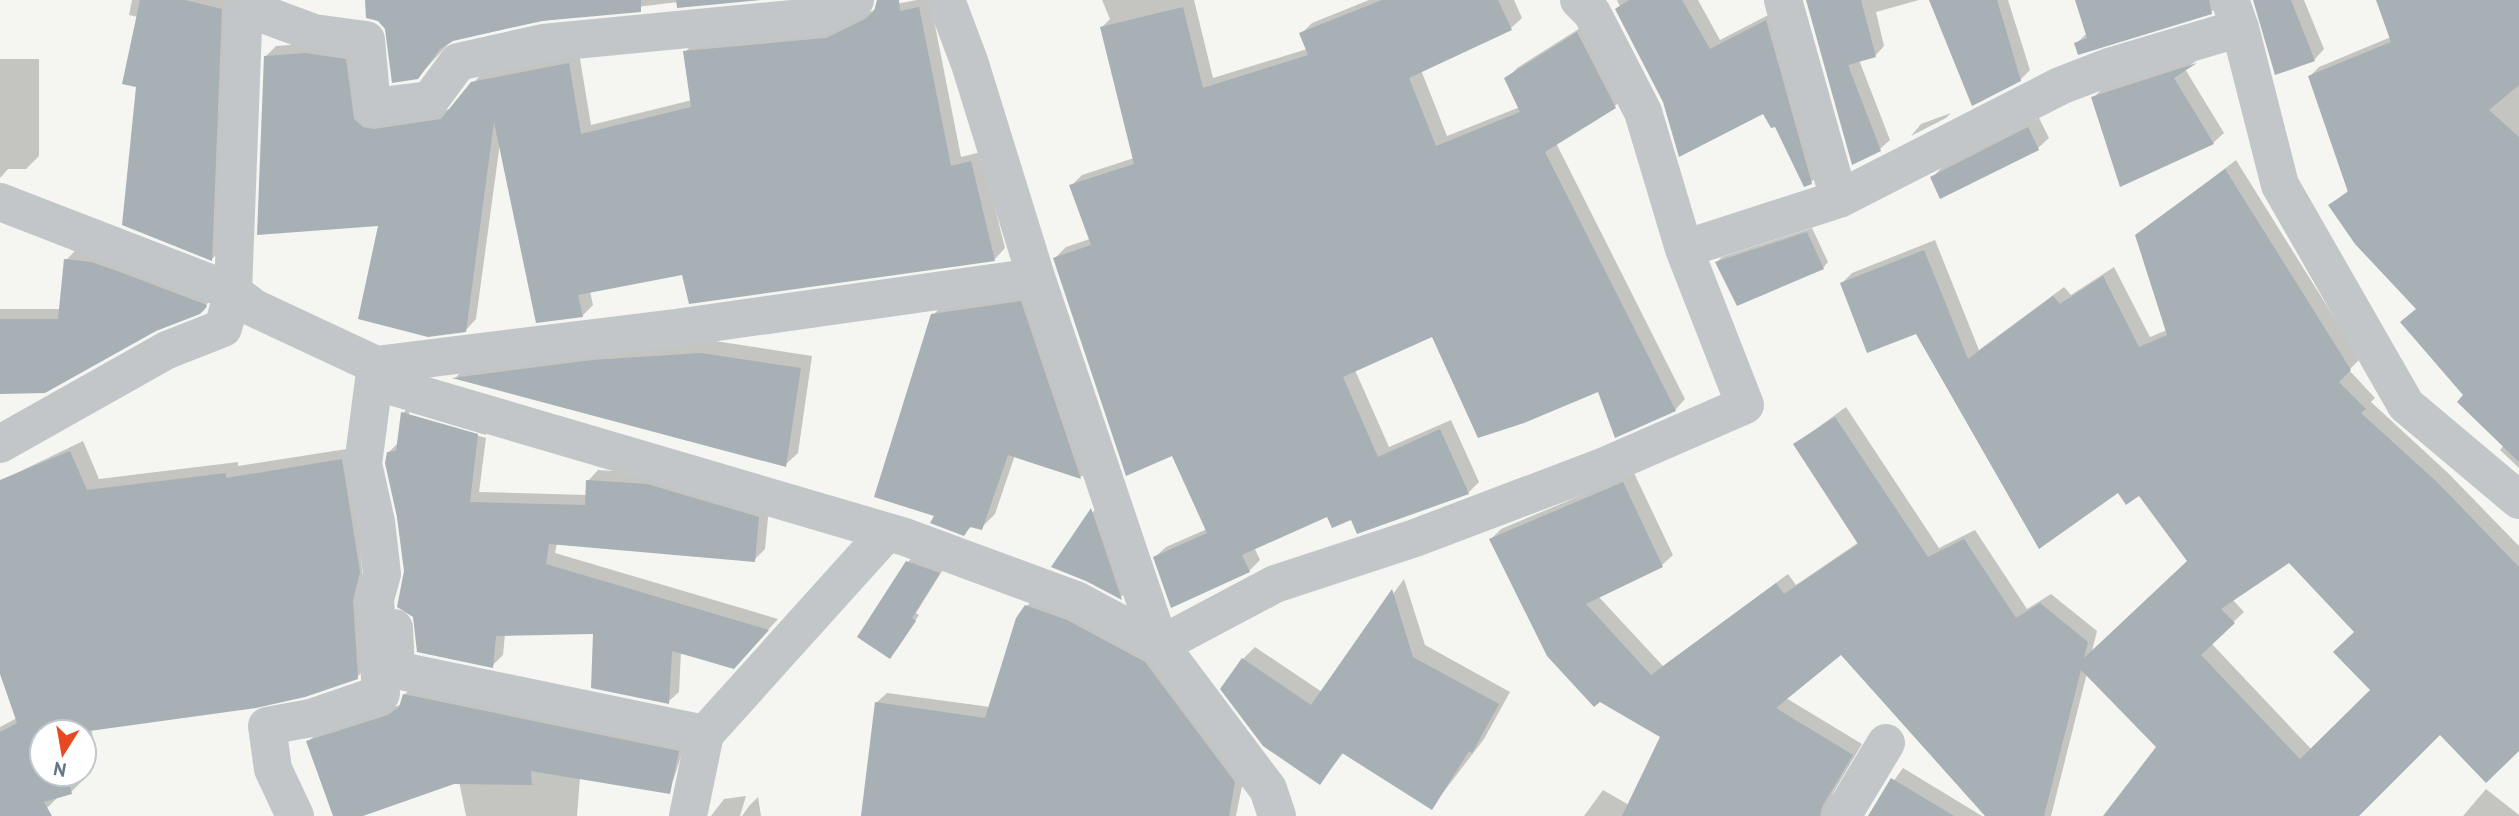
<svg xmlns="http://www.w3.org/2000/svg" width="2519" height="816" font-family="'PT Sans',sans-serif">
	<style>
		.shadow { fill: #0003; fill-rule: evenodd }
		.building { fill: #a7b0b5; fill-rule: evenodd }
		.lines { fill: none; stroke-linecap: round; stroke-linejoin: round }
		.minor { stroke: #c2c6c9; stroke-width: 38 }
	</style>
	<rect width="100%" height="100%" fill="#f5f5f1"/>
	<path class="shadow" d="M132 0H233L224 247 212 259 138 85V17L129 15Z
		M366 0H743L678 2 579 14 453 39 417 78Z
		M917 0H930L961 157 981 152 1005 248 995 259 683 273 590 291 593 305 582 316 500 143 476 319 466 330 380 224 265 57 276 46 317 43 356 49 386 119 451 109 483 72 579 53 591 125 692 100 685 52 695 42 837 28 880 7Z
		M1102 0H1194L1213 78 1307 49 1301 34 1312 23 1369 0H1514L1522 18 1511 28 1421 70 1447 136 1520 107 1507 79 1517 68 1588 23 1626 95 1615 106 1556 143 1685 399 1675 410 1599 389 1433 335 1355 370 1389 447 1451 420 1479 482 1468 493 1352 518 1328 515 1254 547 1260 560 1249 571 1155 557 1166 547 1207 529 1173 453 1055 258 1066 247 1090 239 1071 186 1082 175 1134 158 1102 27 1110 19Z
		M1617 0H1698L1720 40 1776 11 1821 173 1811 182 1775 124 1764 112 1664 102Z
		M1808 0H1919L1876 12 1884 46 1875 56 1859 60 1890 140 1880 149Z
		M1931 0H2008L2030 70 2020 80Z
		M2077 0H2221V2L2211 12 2076 44 2087 33Z
		M2255 0H2304L2324 49 2314 60Z
		M2378 0H2509L2519 5V468L2500 450 2504 445 2466 396 2417 308 2330 205 2349 190 2310 76 2319 67 2391 37Z
		M2203 56 2185 69 2224 133 2213 143 2121 185 2093 98 2104 87Z
		M0 59H39V156L26 169H8L0 178Z
		M1951 113 1946 118 1911 136 1921 124Z
		M2039 118 2049 138 2038 148 1941 196 1932 178 1942 167Z
		M2236 160 2360 359 2349 370 2375 398 2371 402 2448 473 2519 546V749L2440 733 2357 816H2105L2158 747 2087 673 2051 816H1987L1842 653 1786 698 1862 744 1833 793 1830 805 1833 816H1584L1603 790 1629 805 1662 736 1491 539 1501 529 1634 473 1673 555 1662 565 1598 596 1663 666 1788 574 1796 585 1859 542 1795 444 1846 407 1939 548 1975 530 2027 609 2051 594 2097 631 2092 651 2189 561 2140 493 2119 491 1917 332 1842 283 1852 273 1935 240 1979 350 2064 287 2071 295 2114 267 2150 337 2167 330 2137 236ZM2290 560 2356 632 2373 690 2312 750 2211 643 2244 612 2232 599Z
		M1812 228 1828 262 1823 268 1717 262 1722 257Z
		M77 249 216 295 199 312 0 392V309H60L66 260Z
		M1035 288 1094 464 1081 477 1015 455 995 514 981 528 972 526 964 533 937 515 933 315 947 301Z
		M715 341 812 356 798 453 785 465 456 377 467 366Z
		M413 402 488 424 486 435 409 412V416L486 438 479 492 587 495 588 481 598 470 658 474 769 507 765 549 754 560 557 543 555 553 778 619 744 656 681 652 679 692 668 702 595 632 505 634 503 655 492 666 405 572 388 453 399 442 403 413Z
		M83 441 99 479 238 462V466L353 448 369 665 357 677 91 729 96 748 84 761V732H42V774H82L83 780 71 792 59 796 47 808V816H0V727L17 718 0 669V481Z
		M1102 500 1131 588 1121 597 1087 579 1053 566Z
		M913 557 944 568 916 613 919 615 895 652 908 562Z
		M1404 579 1425 645 1510 692 1484 739 1432 807 1344 752 1320 782 1243 659 1255 647 1322 692Z
		M1037 595 1156 652 1245 771 1236 816H863L876 703 887 693 990 707 1027 606Z
		M414 685 686 741 673 781 580 778 577 816H466L459 781 357 816H334L308 742 318 732 400 705 404 695Z
		M1903 768 1982 816H1868Z
		M2486 789 2519 815V816H2463Z
		M746 796 740 816H711L724 799Z
		M758 797 761 816H742L749 806Z"/>
	<path class="building" d="M140 0H185L222 9 212 261 122 225 136 87 122 84Z
		M365 0H641V12L541 21 453 41 440 49 418 79 392 83 385 29 378 21 366 18Z
		M676 0H761L677 8Z
		M877 0H899L900 11 919 7 951 166 971 161 995 261 689 304 682 275 578 295 583 317 536 323 494 122 466 332 428 337 358 319 378 226 257 235 264 56 305 53 346 59 354 119 363 127 374 129 441 119 471 82 569 63 581 134 691 107 683 51 826 38 865 19 874 11Z
		M1382 0H1498L1512 30 1409 78 1436 146 1520 112 1504 78 1577 32 1616 108 1545 152 1676 411 1615 438 1598 392 1524 423 1478 438 1432 337 1343 377 1378 457 1440 429 1469 494 1357 534 1351 520 1332 528 1327 517 1242 555 1250 572 1171 608 1153 557 1207 533 1172 456 1126 476 1053 258 1091 245 1069 185 1134 164 1100 27 1183 7 1203 88 1308 55 1299 33Z
		M1629 0H1682L1710 49 1766 20 1812 184 1804 187 1775 127 1771 128 1763 114 1679 157 1663 102 1615 9Z
		M1806 0H1861L1876 57 1848 65 1881 151 1852 165Z
		M1929 0H1997L2021 81 1972 106Z
		M2075 0H2209L2212 14 2078 55 2074 43 2087 38Z
		M2253 0H2291L2315 61 2275 75Z
		M2376 0H2519V85L2489 110 2519 137V462L2457 402 2463 395 2400 322 2416 309 2355 244 2328 205 2348 192 2308 76 2391 42Z
		M2197 63 2174 78 2214 144 2120 187 2091 97Z
		M2028 127 2039 150 1940 199 1930 177Z
		M2225 169 2351 370 2339 382 2366 409 2361 413 2438 483 2519 567V751L2486 783 2440 735 2359 816H2103L2156 747 2081 670 2044 816H1985L1841 655 1776 708 1853 755 1823 805 1820 816H1622L1660 737 1600 702 1594 707 1547 656 1489 539 1623 482 1663 567 1586 604 1651 675 1776 583 1784 594 1858 544 1793 444 1835 417 1928 557 1964 539 2016 618 2040 603 2088 642 2084 658 2187 561 2139 496 2126 505 2118 493 2039 549 1916 334 1867 353 1840 283 1924 250 1968 359 2053 296 2060 304 2103 276 2139 347 2167 335 2135 235ZM2289 563 2354 632 2333 652 2370 690 2300 759 2201 655 2235 623 2221 609Z
		M1807 232 1824 269 1737 306 1715 262Z
		M64 259 91 262 117 271 207 305 206 308 200 314 156 331 45 393 0 394V319H58Z
		M1021 301 1081 479 1008 455 982 530 970 527 964 536 930 523 934 516 874 497 931 314Z
		M701 353 801 368 786 467 452 378 592 360Z
		M401 412 478 434 470 502 585 505 586 480 647 484 759 517 755 562 549 544 546 564 769 630 734 669 672 651 669 704 591 688 593 634 496 636 493 668 417 652 413 617 397 607 404 571 397 517 385 463 387 452 396 451Z
		M70 451 87 490 226 473V478L342 459 360 572 353 600 358 679 305 697 256 708 82 732H42V774H67L72 794 44 802 52 816H0V732L17 723 0 674V480Z
		M1091 508 1122 600 1086 581 1051 567Z
		M906 561 940 573 912 618 916 621 890 659 857 637Z
		M1392 589 1413 657 1499 704 1472 753 1469 751 1432 810 1342 753 1320 785 1263 746 1220 689 1242 658 1311 705Z
		M1025 605 1067 620 1145 662 1235 782 1229 816H861L875 702 985 718 1016 618Z
		M403 694 679 751 670 794 531 771 532 785 454 784 363 816H333L306 741 388 715 399 707Z
		M1891 778 1954 816H1868Z"/>
	<g class="lines">
		<path class="minor" d="M946 0 970 64 1036 277 1160 645 1268 789 1277 816
			M1783 0 1839 199
			M2230 0 2240 28 2280 185 2406 405 2519 500
			M244 7 314 33 366 40 372 107 430 100 458 62 543 43 823 16 855 0
			M0 202 233 292 254 308 376 365 381 383 905 537 1076 600 1160 645 1275 584 1415 538 1605 466 1745 405 1684 249 1643 112 1592 13 1579 0
			M1684 249 1839 199 2060 86 2109 67 2240 28
			M0 444 167 350 223 328 233 292 244 0
			M394 628 396 670 705 734
			M295 816 273 769 267 726 311 718 381 694 375 599 382 574 376 522 363 464 376 365 675 328 1036 277
			M688 816 705 734 887 532
			M1842 816 1886 743"/>
	</g>
	<g transform="translate(63 753) rotate(191)"><circle r="33" fill="#ffffff" stroke="#c1c8cd" stroke-width="2"/>
	<path d="M0-5L12 26L0 18L-12 26Z" fill="#e74920"/>
	<text y="-10" font-size="19" font-weight="bold" text-anchor="middle" fill="#637683">N</text>
	</g>
</svg>
